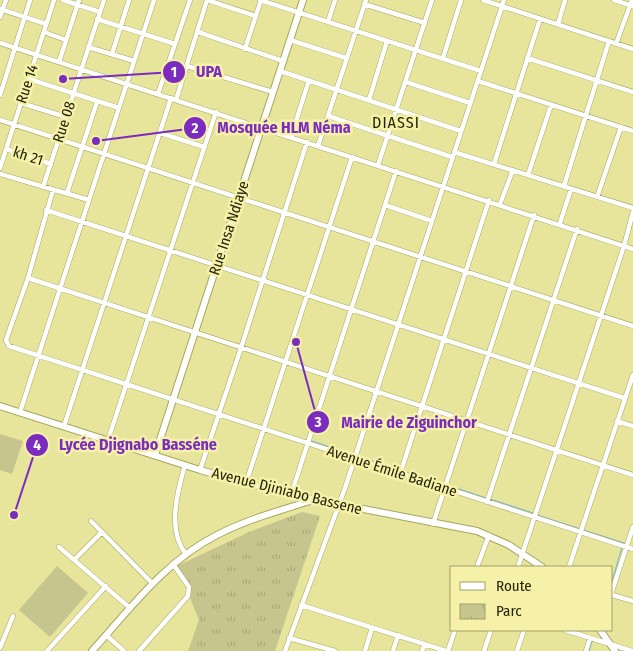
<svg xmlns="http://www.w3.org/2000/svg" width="633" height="651" font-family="'Fira Sans Condensed',sans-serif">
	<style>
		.green { fill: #c7c58e }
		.park { fill: url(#park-tufts) }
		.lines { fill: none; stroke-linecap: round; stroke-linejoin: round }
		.stream { stroke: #70b7d3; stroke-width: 1 }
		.street-casing { stroke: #a8a55e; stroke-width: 5.5 }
		.secondary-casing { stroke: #a8a55e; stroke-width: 8 }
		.street { stroke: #fff; stroke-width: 4.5 }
		.secondary { stroke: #fff; stroke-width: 6 }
		.labels { text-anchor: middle; stroke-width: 5; stroke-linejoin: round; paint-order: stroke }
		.street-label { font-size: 15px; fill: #252306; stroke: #f5f1a9 }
		.neighbourhood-label { font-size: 16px; letter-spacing: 1px; fill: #252306; stroke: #f5f1a9 }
		.leader { fill: none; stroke: #7b2cbf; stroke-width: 2 }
		.callout-dot { fill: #7b2cbf; stroke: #f5f1a9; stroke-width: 2 }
		.mark-label { font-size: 15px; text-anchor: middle; font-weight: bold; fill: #fff }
		.callout-label { font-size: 16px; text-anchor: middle; font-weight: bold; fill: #7b2cbf; stroke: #f5f1a9; stroke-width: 5; stroke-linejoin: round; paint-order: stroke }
	</style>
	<defs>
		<pattern id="park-tufts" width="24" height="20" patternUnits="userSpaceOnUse" patternTransform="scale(1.25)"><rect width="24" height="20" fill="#c7c58e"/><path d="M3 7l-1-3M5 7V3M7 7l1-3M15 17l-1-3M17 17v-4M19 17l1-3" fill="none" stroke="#aba979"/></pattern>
	</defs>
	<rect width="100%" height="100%" fill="#e7e49c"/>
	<path class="green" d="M0 434 23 441 12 474 0 470Z
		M57 566 88 593 50 637 19 610Z"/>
	<path class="park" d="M302 512 320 516 275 651H188L199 620 177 566 249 532Z"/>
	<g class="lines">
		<path class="stream" d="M312 441 353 455
			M357 456 443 484
			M447 485 486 498
			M490 499 533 513
			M537 515 624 543
			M612 581 622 547
			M589 651 592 641"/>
		<g class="street-casing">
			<path id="street" d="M63 0 100 12
				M207 0 256 16
				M260 0 481 71
				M483 0 633 49
				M614 0 633 6
				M364 4 425 23
				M0 9 46 24
				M0 17 6 0
				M97 19 175 44
				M328 22 335 0
				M558 24 565 0
				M44 32 66 40
				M198 32 283 61
				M290 40 346 58
				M0 43 633 249
				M616 44 632 0
				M88 47 134 61
				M245 49 261 0
				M112 54 129 0
				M443 58 461 0
				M527 58 633 92
				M59 62 79 0
				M187 66 273 92
				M280 71 461 131
				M29 79 119 108
				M478 81 633 131
				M406 82 470 103
				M158 94 190 0
				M0 95 30 0
				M176 100 207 0
				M369 100 387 41
				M21 103 66 117
				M328 116 452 157
				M0 120 633 326
				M160 133 204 147
				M291 137 309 80
				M318 146 366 0
				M6 149 51 164
				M454 152 633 208
				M494 164 540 19
				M378 165 432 0
				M0 168 54 0
				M0 174 89 200
				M528 175 551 105
				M564 186 609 41
				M43 187 104 0
				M53 190 28 278 6 340 9 346 633 549
				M67 193 97 102
				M597 197 621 127
				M500 204 513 170
				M385 205 432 221
				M46 210 624 398
				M560 223 571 189
				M28 278 633 475
				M20 412 154 0
				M617 421 633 426
				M64 426 171 98
				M108 440 216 112
				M185 465C177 492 167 531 186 554
				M200 470 241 348 307 142
				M400 474 489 200
				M246 483 352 157
				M291 495 396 171
				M487 502 577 229
				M91 521 152 583
				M433 524 534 215
				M59 547 130 608
				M74 560 102 532
				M477 567 489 535
				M518 567 624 246 633 212
				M569 567 633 375
				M612 591 633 527
				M612 595 633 601
				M301 605 446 651
				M565 630 632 651
				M106 635 124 651
				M289 638 335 651
				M0 648 13 616
				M47 651 106 586
				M139 651 188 596 189 587 173 564
				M285 651 345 488 504 0
				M365 651 372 628
				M393 651 398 635
				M422 651 425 644
				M448 651 455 630
				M484 651 491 630
				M517 651 524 630
				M586 651 590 638"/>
		</g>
		<g class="secondary-casing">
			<path id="secondary" d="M0 406 200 470 291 495 477 531 509 545 542 567
				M155 455 303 0
				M600 630 615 651
				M92 651C130 609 165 561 217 535 246 520 278 511 310 501"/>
		</g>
		<use href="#street" class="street"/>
		<use href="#secondary" class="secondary"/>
	</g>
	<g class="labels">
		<g class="street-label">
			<text transform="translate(27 84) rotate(-72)" y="5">Rue 14</text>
			<text transform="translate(64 122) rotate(-72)" y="5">Rue 08</text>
			<text transform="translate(28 156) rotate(18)" y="5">kh 21</text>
			<text transform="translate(229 228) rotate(-72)" y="5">Rue Insa Ndiaye</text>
			<text transform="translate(392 471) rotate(18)" y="5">Avenue Émile Badiane</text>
			<text transform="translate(287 491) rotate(14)" y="5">Avenue Djiniabo Bassene</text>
		</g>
		<g class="neighbourhood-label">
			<text x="396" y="128">DIASSI</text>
		</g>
	</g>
	<path class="leader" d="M63 79L174 72M96 141L195 128M296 342L318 422M14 515L37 445"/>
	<g class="callout-dot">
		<circle cx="63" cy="79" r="5"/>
		<circle cx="96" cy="141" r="5"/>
		<circle cx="296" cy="342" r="5"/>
		<circle cx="14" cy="515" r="5"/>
		<circle cx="174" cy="72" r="12"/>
		<circle cx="195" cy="128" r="12"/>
		<circle cx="318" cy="422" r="12"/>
		<circle cx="37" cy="445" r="12"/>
	</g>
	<g class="mark-label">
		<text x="174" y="77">1</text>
		<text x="195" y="133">2</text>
		<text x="318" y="427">3</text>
		<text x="37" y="450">4</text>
	</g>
	<g class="callout-label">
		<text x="209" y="77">UPA</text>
		<text x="284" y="133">Mosquée HLM Néma</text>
		<text x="409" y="428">Mairie de Ziguinchor</text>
		<text x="138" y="450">Lycée Djignabo Basséne</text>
	</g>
	<rect x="450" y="566" width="162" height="65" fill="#f5f1a9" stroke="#a29f68"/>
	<rect x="460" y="582" width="25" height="8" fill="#ffffff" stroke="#a29f68"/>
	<text x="496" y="591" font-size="15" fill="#252306">Route</text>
	<rect x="460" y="604" width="25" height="15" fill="url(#park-tufts)" stroke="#a29f68"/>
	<text x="496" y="616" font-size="15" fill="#252306">Parc</text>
</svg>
